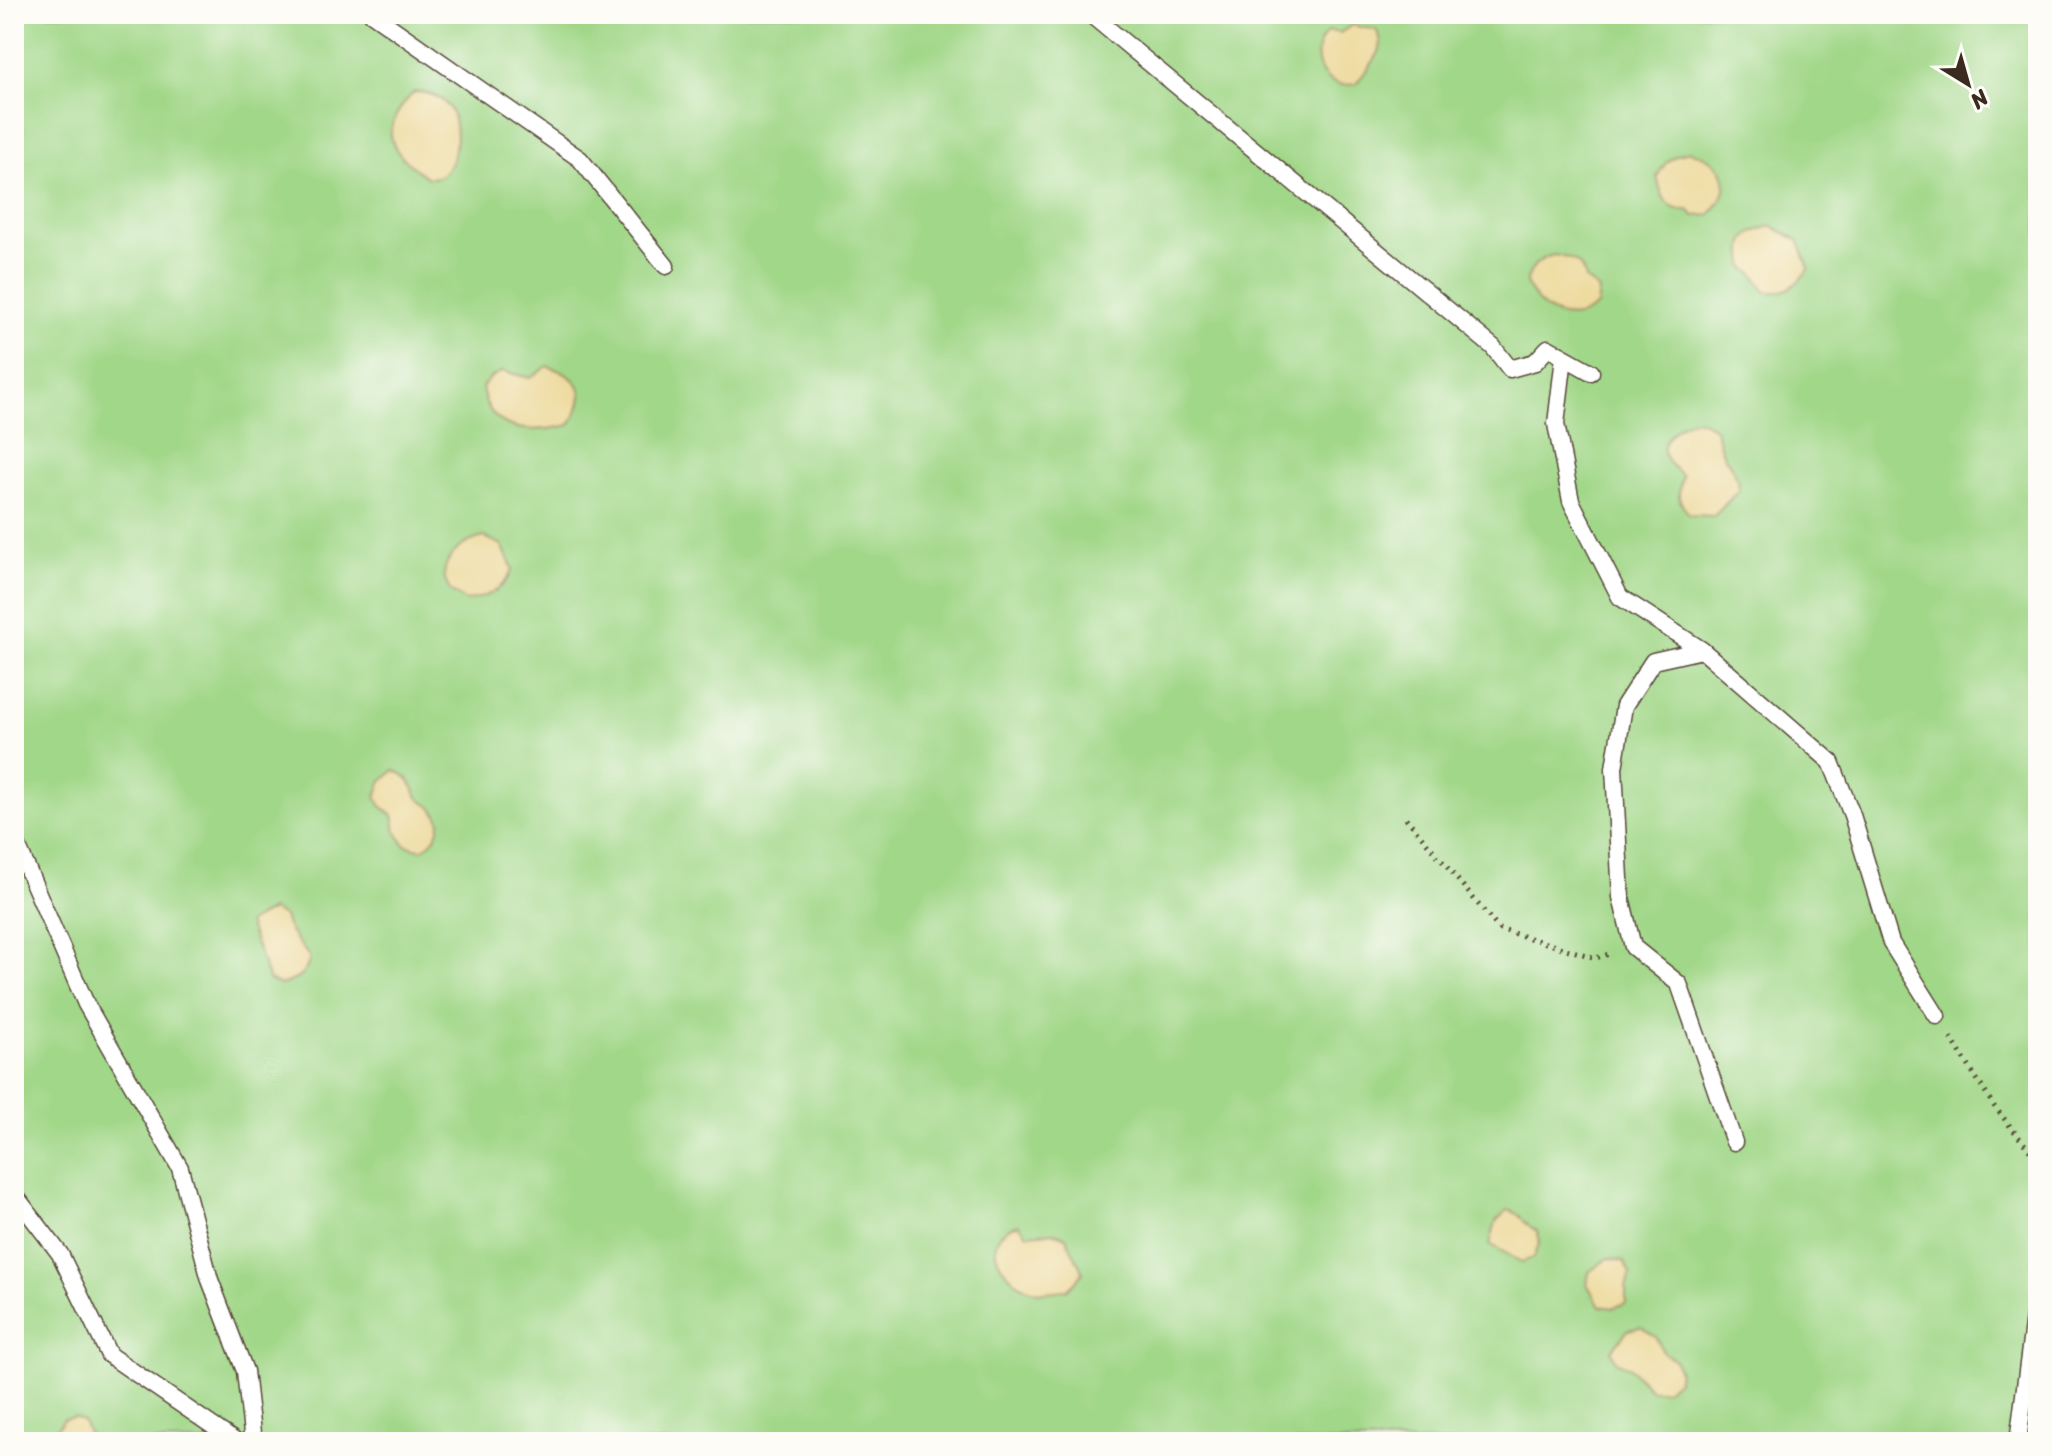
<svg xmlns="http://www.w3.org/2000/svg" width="2052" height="1456" font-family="Sriracha,sans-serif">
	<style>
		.green { fill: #a1d788; stroke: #6e8053; stroke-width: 2 }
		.sand { fill: #eeda9e; stroke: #94825e; stroke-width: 2 }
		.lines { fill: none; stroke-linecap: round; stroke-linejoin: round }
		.lane-casing { stroke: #564638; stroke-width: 19 }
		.path { stroke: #564638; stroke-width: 5; stroke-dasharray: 2 6; stroke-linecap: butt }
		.lane { stroke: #fff; stroke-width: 16 }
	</style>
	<rect width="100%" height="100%" fill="#fdfcf7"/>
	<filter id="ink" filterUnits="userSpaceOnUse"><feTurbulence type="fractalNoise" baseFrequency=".0125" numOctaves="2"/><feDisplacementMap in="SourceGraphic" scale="16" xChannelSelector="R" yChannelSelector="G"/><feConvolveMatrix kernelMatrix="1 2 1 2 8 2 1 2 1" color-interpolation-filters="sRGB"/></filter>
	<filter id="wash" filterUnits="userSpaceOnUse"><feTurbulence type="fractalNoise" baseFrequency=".006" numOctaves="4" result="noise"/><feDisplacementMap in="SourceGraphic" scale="32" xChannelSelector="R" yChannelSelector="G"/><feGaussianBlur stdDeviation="1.8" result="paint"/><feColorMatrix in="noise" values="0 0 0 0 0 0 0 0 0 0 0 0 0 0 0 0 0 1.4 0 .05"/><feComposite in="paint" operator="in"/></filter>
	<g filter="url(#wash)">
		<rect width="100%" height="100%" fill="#f2e7ce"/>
		<path class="green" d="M14 14H2038V1442H14Z"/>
		<path class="sand" d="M1352 25 1376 30C1391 50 1367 67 1356 84 1350 85 1342 86 1337 84 1314 76 1311 44 1329 31L1340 33Z
			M414 92C426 92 440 96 448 106 460 121 459 166 440 176 437 178 432 177 428 178 388 151 376 131 414 92Z
			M1690 151C1706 156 1725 166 1725 186 1726 197 1715 207 1710 215L1694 216 1688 210C1666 212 1661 195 1657 177 1664 162 1673 154 1690 151Z
			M1772 226 1798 240 1809 268C1798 285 1787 294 1766 292L1753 273 1745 269C1739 240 1743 233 1772 226Z
			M1553 255C1569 257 1583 261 1585 279L1599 290 1597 306C1569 329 1539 312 1526 283 1531 266 1537 260 1553 255Z
			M548 366C583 379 590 392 570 425 532 434 488 434 482 387L490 378 502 371 530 378Z
			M1696 419C1725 429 1712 429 1722 451 1730 469 1738 469 1738 491L1714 516 1690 515C1677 501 1677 495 1682 476 1678 471 1672 467 1668 462 1654 441 1678 423 1696 419Z
			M485 537 502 545 513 569C504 590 488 597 466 601 461 598 453 594 450 590 432 564 462 540 485 537Z
			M394 770C413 779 408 781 418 797 421 802 428 804 433 809 448 824 436 840 422 850L405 845 396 831 393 815 382 807 376 797 381 782Z
			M272 910 284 917C290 938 299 941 310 958 306 976 297 980 280 985L269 980 248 923Z
			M1508 1210C1522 1213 1524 1225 1537 1231L1540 1241 1534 1258 1521 1262 1490 1244 1496 1221Z
			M1019 1224 1027 1234 1053 1232 1066 1237 1083 1273 1067 1290C1057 1290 1043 1294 1034 1291 1002 1281 974 1237 1019 1224Z
			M1608 1258 1624 1261 1630 1273 1626 1288V1303L1613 1308 1600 1306 1587 1284 1589 1272Z
			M1641 1327 1656 1337 1663 1352 1675 1360 1679 1372 1677 1381 1665 1390H1651L1629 1367 1616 1361 1611 1351 1628 1330Z
			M75 1417 83 1422 90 1437 104 1442H50V1436L64 1419Z"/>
	</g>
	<g filter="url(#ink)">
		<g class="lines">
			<g class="lane-casing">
				<path id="lane" d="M372 14 580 159 666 266
					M1090 14 1493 347 1510 369 1535 362 1548 348 1591 372
					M1564 357 1556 424 1571 501 1620 597 1702 650
					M14 838 86 1004 180 1168 210 1280 245 1371 253 1442
					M1734 1142 1679 984 1633 947 1621 897 1614 768 1624 706 1653 661 1702 650 1831 762 1852 815 1891 943 1937 1016
					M14 1194 60 1254 109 1355 236 1442
					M2018 1442 2036 1301 2038 1300"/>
			</g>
			<path class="path" d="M1406 818 1499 929 1596 958 1609 954
				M1951 1038 1994 1106 2038 1161"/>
			<use href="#lane" class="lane"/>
		</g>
	</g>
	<rect width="2052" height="1456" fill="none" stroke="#fdfcf7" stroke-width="48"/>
	<g transform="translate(1968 84) rotate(143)" stroke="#fdfcf7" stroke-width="6" paint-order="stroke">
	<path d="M0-6L14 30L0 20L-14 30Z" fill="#3b2a1e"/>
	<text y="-12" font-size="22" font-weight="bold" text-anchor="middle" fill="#3b2a1e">N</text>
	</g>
</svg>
